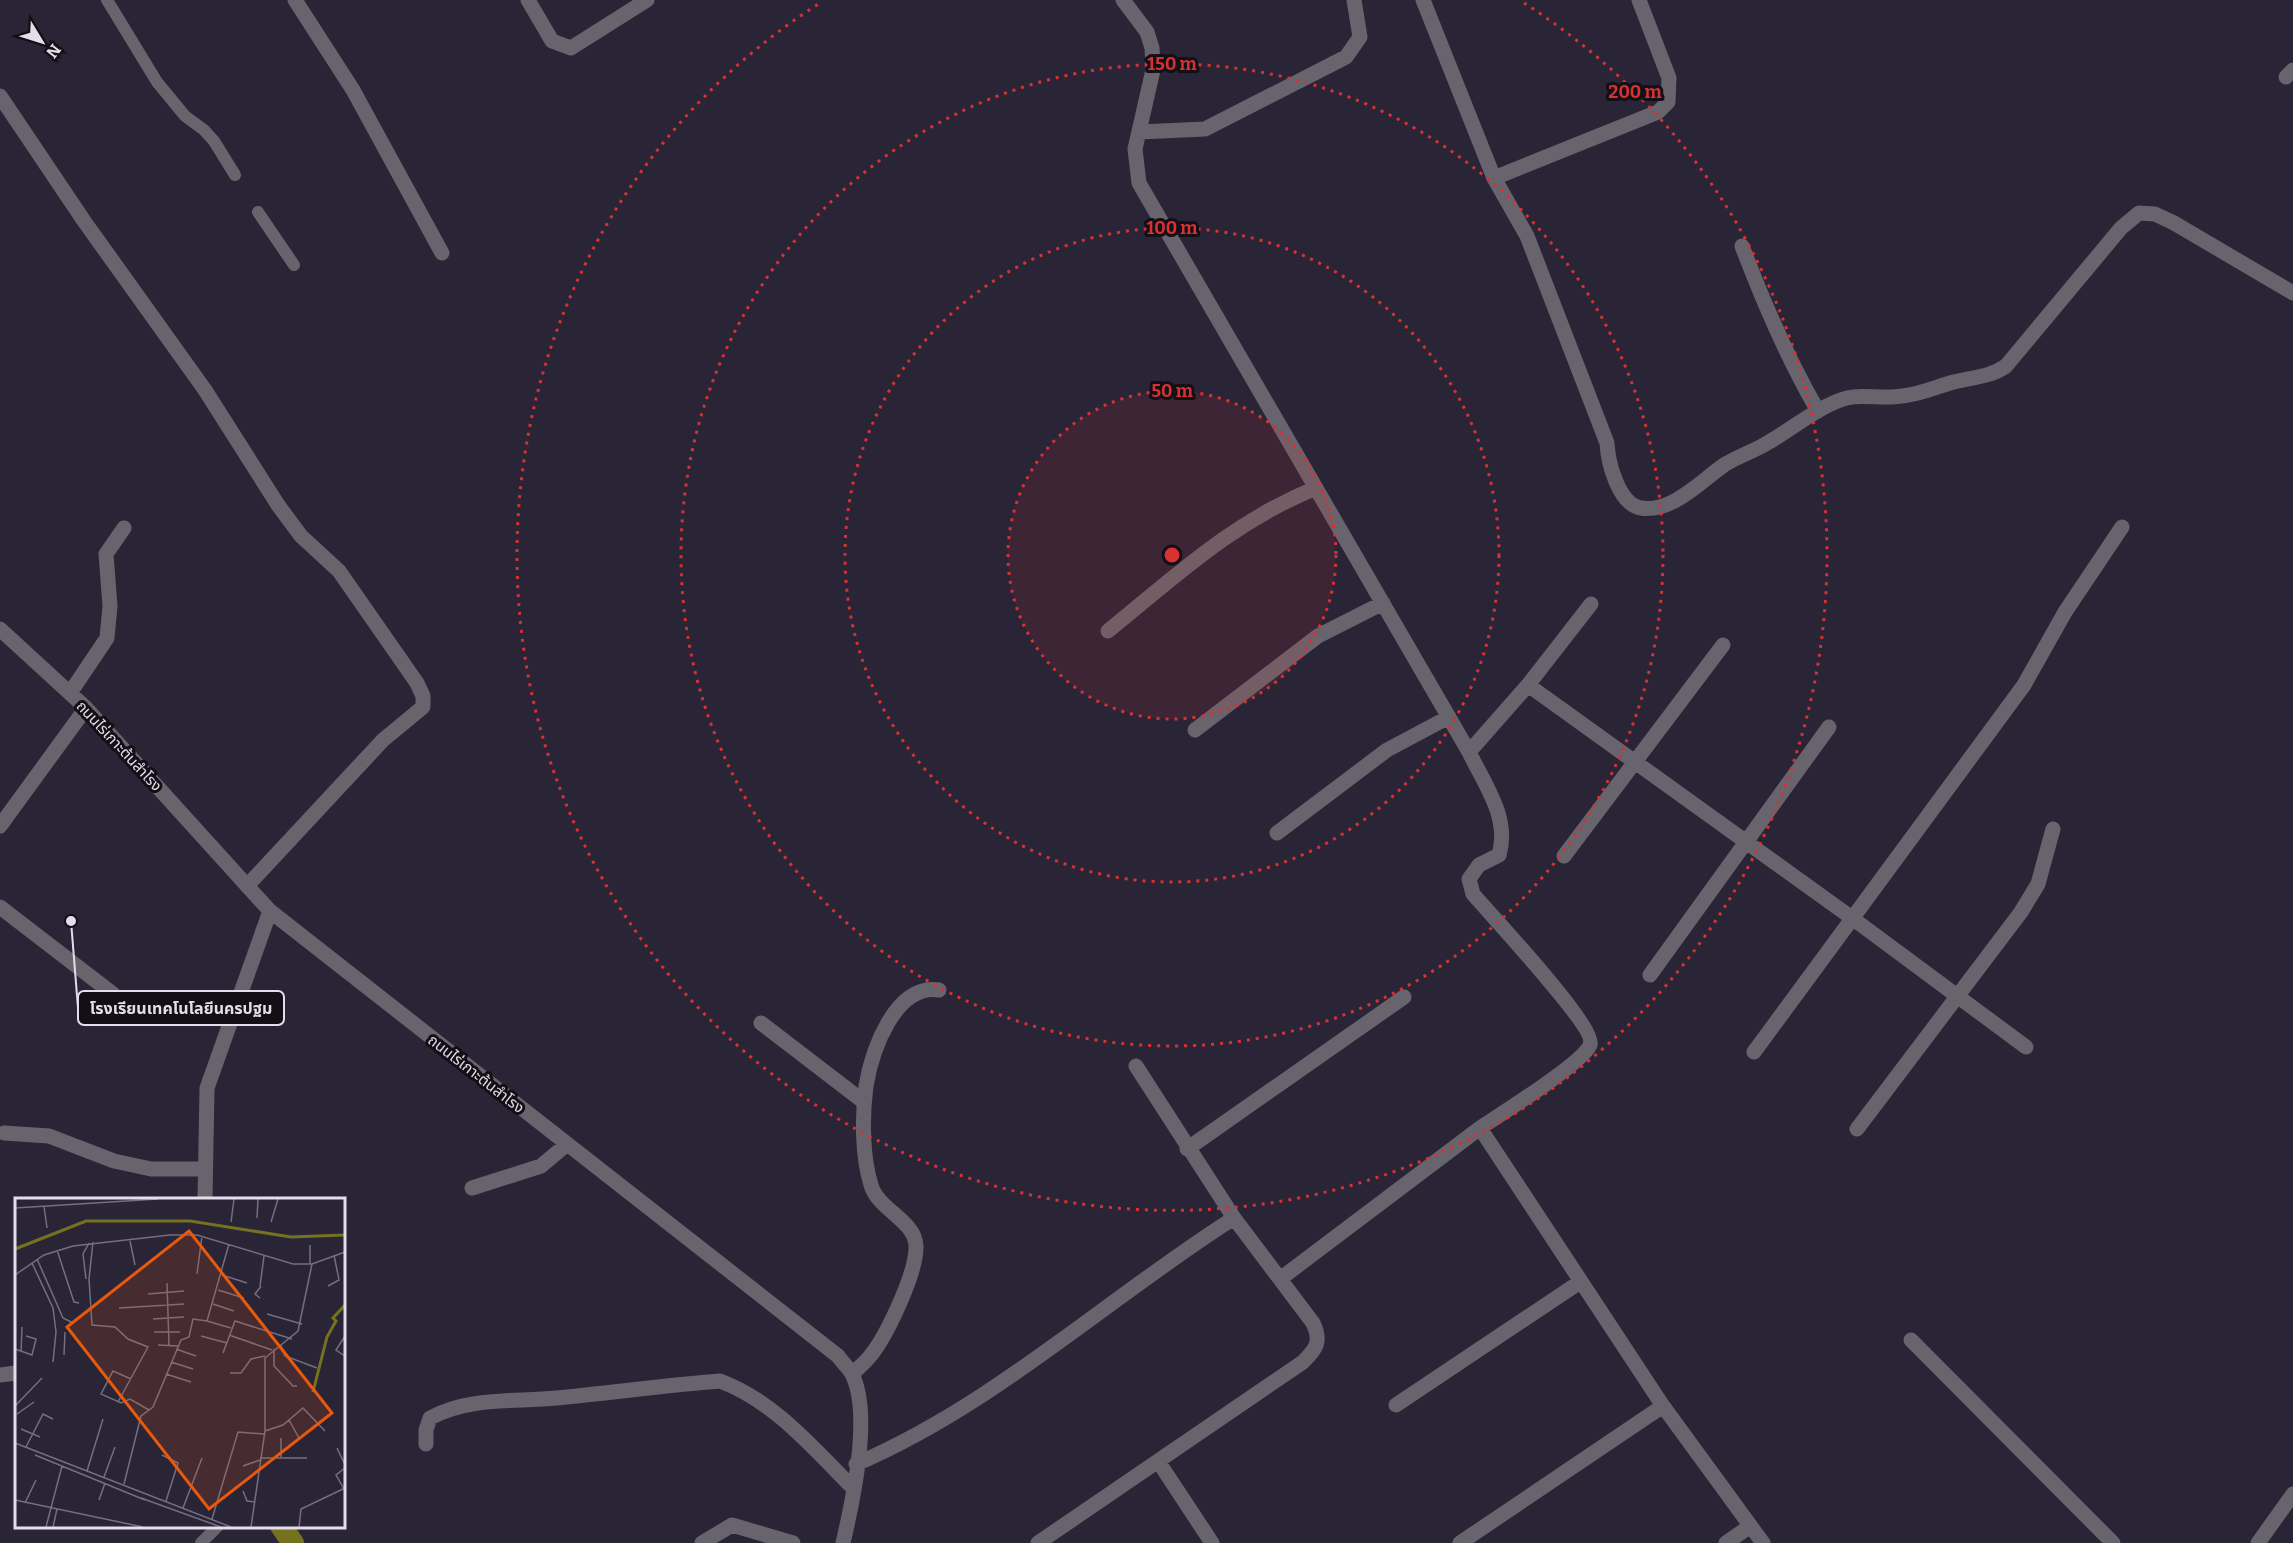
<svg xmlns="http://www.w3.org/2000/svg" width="2293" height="1543" font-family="Bitter,'Noto Sans Thai',serif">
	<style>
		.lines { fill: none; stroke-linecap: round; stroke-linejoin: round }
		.canal { stroke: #75721f; stroke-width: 22 }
		.lane { stroke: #67646d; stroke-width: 12 }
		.street { stroke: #67646d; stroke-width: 15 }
		.ring { fill: none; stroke: #d73132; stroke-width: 3; stroke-dasharray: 3 6 }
		.labels { text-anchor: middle; stroke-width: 6; stroke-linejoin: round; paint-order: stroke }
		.street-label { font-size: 15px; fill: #e2dfeb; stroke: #120f17 }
		.inset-river { fill: none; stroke: #75721f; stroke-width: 3 }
		.inset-road { fill: none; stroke: #746f7f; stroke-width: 1.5 }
		.view { fill: #e8590c; fill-opacity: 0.15; stroke: #e8590c; stroke-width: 3 }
		.inset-edge { fill: none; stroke: #e2dfeb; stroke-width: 3 }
		.centre { fill: #d73132; stroke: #120f17; stroke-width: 3 }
		.ring-label { font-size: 18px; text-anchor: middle; font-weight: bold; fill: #d73132; stroke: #120f17; stroke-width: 6; stroke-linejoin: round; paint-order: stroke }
		.leader { fill: none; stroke: #e2dfeb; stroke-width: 2 }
		.callout-dot { fill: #e2dfeb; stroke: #120f17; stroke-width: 2 }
		.callout { fill: #120f17; stroke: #e2dfeb; stroke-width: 2 }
		.callout-label { font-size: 16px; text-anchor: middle; font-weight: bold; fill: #e2dfeb }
	</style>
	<rect width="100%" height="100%" fill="#2a2437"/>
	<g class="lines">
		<path class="canal" d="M281 1526 293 1543"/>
		<path class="lane" d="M107 0 157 82 185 116 204 130 214 141 235 175
			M258 212 294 265
			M201 1543 218 1526"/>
		<path class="street" d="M295 0 353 90 442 253
			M528 0 552 41 571 48 647 0
			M1123 0 1147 32 1152 48 1153 70 1135 149 1139 183 1469 752C1485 785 1510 818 1499 855L1479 865 1469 879 1473 894C1490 914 1597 1028 1590 1045 1583 1063 1501 1114 1480 1128L1663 1406 1763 1543
			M1423 0 1494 178 1527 236 1607 443C1608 462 1618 504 1641 508 1672 513 1701 481 1724 465 1738 456 1755 451 1769 442 1790 430 1809 414 1831 404 1855 392 1868 398 1893 397 1914 396 1931 389 1950 383 1970 377 1989 378 2006 366L2121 228 2139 213 2155 214 2174 223 2293 293
			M2286 77 2293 70
			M0 96 84 221 205 390 278 505 301 536 339 571 417 683 423 696V707L383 740 247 886
			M1139 132 1205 129 1346 57 1360 37 1354 0
			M1494 178 1658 112 1668 102 1669 78 1639 0
			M1742 246C1764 304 1787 358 1818 411
			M0 629 86 708 270 911 838 1356C842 1362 849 1368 852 1374 872 1414 853 1500 843 1543
			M1108 631C1176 576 1234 521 1316 488
			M1528 685 1852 918 2026 1047
			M70 693 107 638 110 606 106 554 124 528
			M1195 730 1318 636 1383 603
			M1469 752 1528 685 1591 604
			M0 826 86 708
			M1277 833 1387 750 1449 717
			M1564 856 1723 645
			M0 907 113 994
			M1650 975 1829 727
			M761 1023 864 1102
			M1754 1052 2024 685 2065 612 2122 527
			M1857 1129 2021 912 2038 884 2053 829
			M4 1133 49 1136 114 1161 151 1169H205
			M1187 1149 1404 997
			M472 1188 541 1166 566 1145
			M205 1200 207 1088 270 911
			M1280 1279 1480 1128
			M1911 1340 2113 1543
			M852 1374C858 1368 866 1362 871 1355 887 1335 917 1272 916 1246 915 1220 878 1210 871 1185 862 1156 862 1116 866 1086 872 1050 895 984 939 990
			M0 1375 16 1373
			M1396 1405 1580 1282
			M426 1444V1430L430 1418C468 1397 513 1402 556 1398 611 1393 665 1385 720 1381 774 1401 813 1448 853 1488
			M1158 1461 1212 1543
			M856 1464C994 1405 1108 1298 1234 1218
			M702 1543 732 1525 793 1543
			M1038 1543 1303 1362C1316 1349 1322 1342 1313 1323L1234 1218 1136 1066
			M1460 1543 1663 1406
			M1726 1543 1749 1527
			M2258 1543 2293 1494"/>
	</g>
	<circle cx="1172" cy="555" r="164" fill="#d73132" fill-opacity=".12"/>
	<g class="ring">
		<circle cx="1172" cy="555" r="164"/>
		<circle cx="1172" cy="555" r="327"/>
		<circle cx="1172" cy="555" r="491"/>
		<path d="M1524 3A655 655 0 1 1 820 3"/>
	</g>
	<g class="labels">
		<g class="street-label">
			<text transform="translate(119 746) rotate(47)" y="5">ถนนไร่เกาะต้นสำโรง</text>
			<text transform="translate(476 1074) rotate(38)" y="5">ถนนไร่เกาะต้นสำโรง</text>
		</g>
	</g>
	<g transform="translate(15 1198)">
		<rect width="330" height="330" fill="#2a2437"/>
		<path class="inset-river" d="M0 51 71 23H175L276 39 330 37M298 194 312 139 321 123 318 120 330 107"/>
		<path class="inset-road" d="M29 8 32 30M0 10 143 1M242 20 243 1M216 24 219 1M256 24 263 1M115 43 120 67M78 44 74 81 77 127 100 129 113 141 133 149 103 204M42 52 59 104 64 105M22 61 48 120 58 125M17 65 38 110 41 134 38 164M295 66V47M182 76 187 38M0 77 29 57 58 48 155 37H182L278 66H297L330 54M207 77 232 85M71 81 68 56 74 45M152 85 154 147M245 88 249 58M313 88 324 82 319 57M244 91 246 88 240 96 245 100M203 92 229 100M133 96 169 93M198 106 219 113M104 110 169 106M252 116 287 126M138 121 169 119M192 123 216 130M139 134H165M214 137 257 152M186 138 212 145M330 138 321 152 330 158M143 147 163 148M266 148 270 158 302 170M0 151 17 157 21 141 11 138M161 151 181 158M259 151V168L278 188H282M6 154 7 129M208 155 220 123 277 141M49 157 50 134M156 164 178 171M215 175H226L236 161 250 158M151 176 176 184M116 181 98 173 86 196 106 205 115 201 134 212M0 208 27 180M2 216 19 204M274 222 284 240M6 231 25 239M250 233 268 227 288 210 310 233M266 240V259M0 245 216 329M11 249 28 216 38 221M322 250 330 267M20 257 130 302M147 257 163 265 151 303M245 260H292M228 268 245 262M72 273 88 221M89 279 100 249M109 286 126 218 138 209 166 142 174 139 178 121 192 123 214 46M329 291 321 277 330 270M228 293 232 303 240 304M126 300 206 329M0 302 128 329M84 302 90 285M10 305 21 282M168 310 187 260M197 321 223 234 249 236M31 329 47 268M38 329 42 311M236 329 250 233V160L283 133 297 66M284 329 286 311 330 290"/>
		<path class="view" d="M174 33 317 215 194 311 52 129Z"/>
		<rect width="330" height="330" class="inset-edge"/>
	</g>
	<circle cx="1172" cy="555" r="9" class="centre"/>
	<g class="ring-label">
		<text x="1172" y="70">150 m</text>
		<text x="1635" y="98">200 m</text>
		<text x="1172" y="234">100 m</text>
		<text x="1172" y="397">50 m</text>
	</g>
	<path class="leader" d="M71 921L78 1008"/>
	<circle class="callout-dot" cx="71" cy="921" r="6"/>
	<rect class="callout" x="78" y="991" width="206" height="34" rx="6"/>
	<g class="callout-label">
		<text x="181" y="1014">โรงเรียนเทคโนโลยีนครปฐม</text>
	</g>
	<g transform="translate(42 42) rotate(128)" stroke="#120f17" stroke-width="4.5" paint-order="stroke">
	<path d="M0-4.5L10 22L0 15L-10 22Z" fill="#e2dfeb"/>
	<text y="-9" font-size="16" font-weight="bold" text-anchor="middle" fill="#e2dfeb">N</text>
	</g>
</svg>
